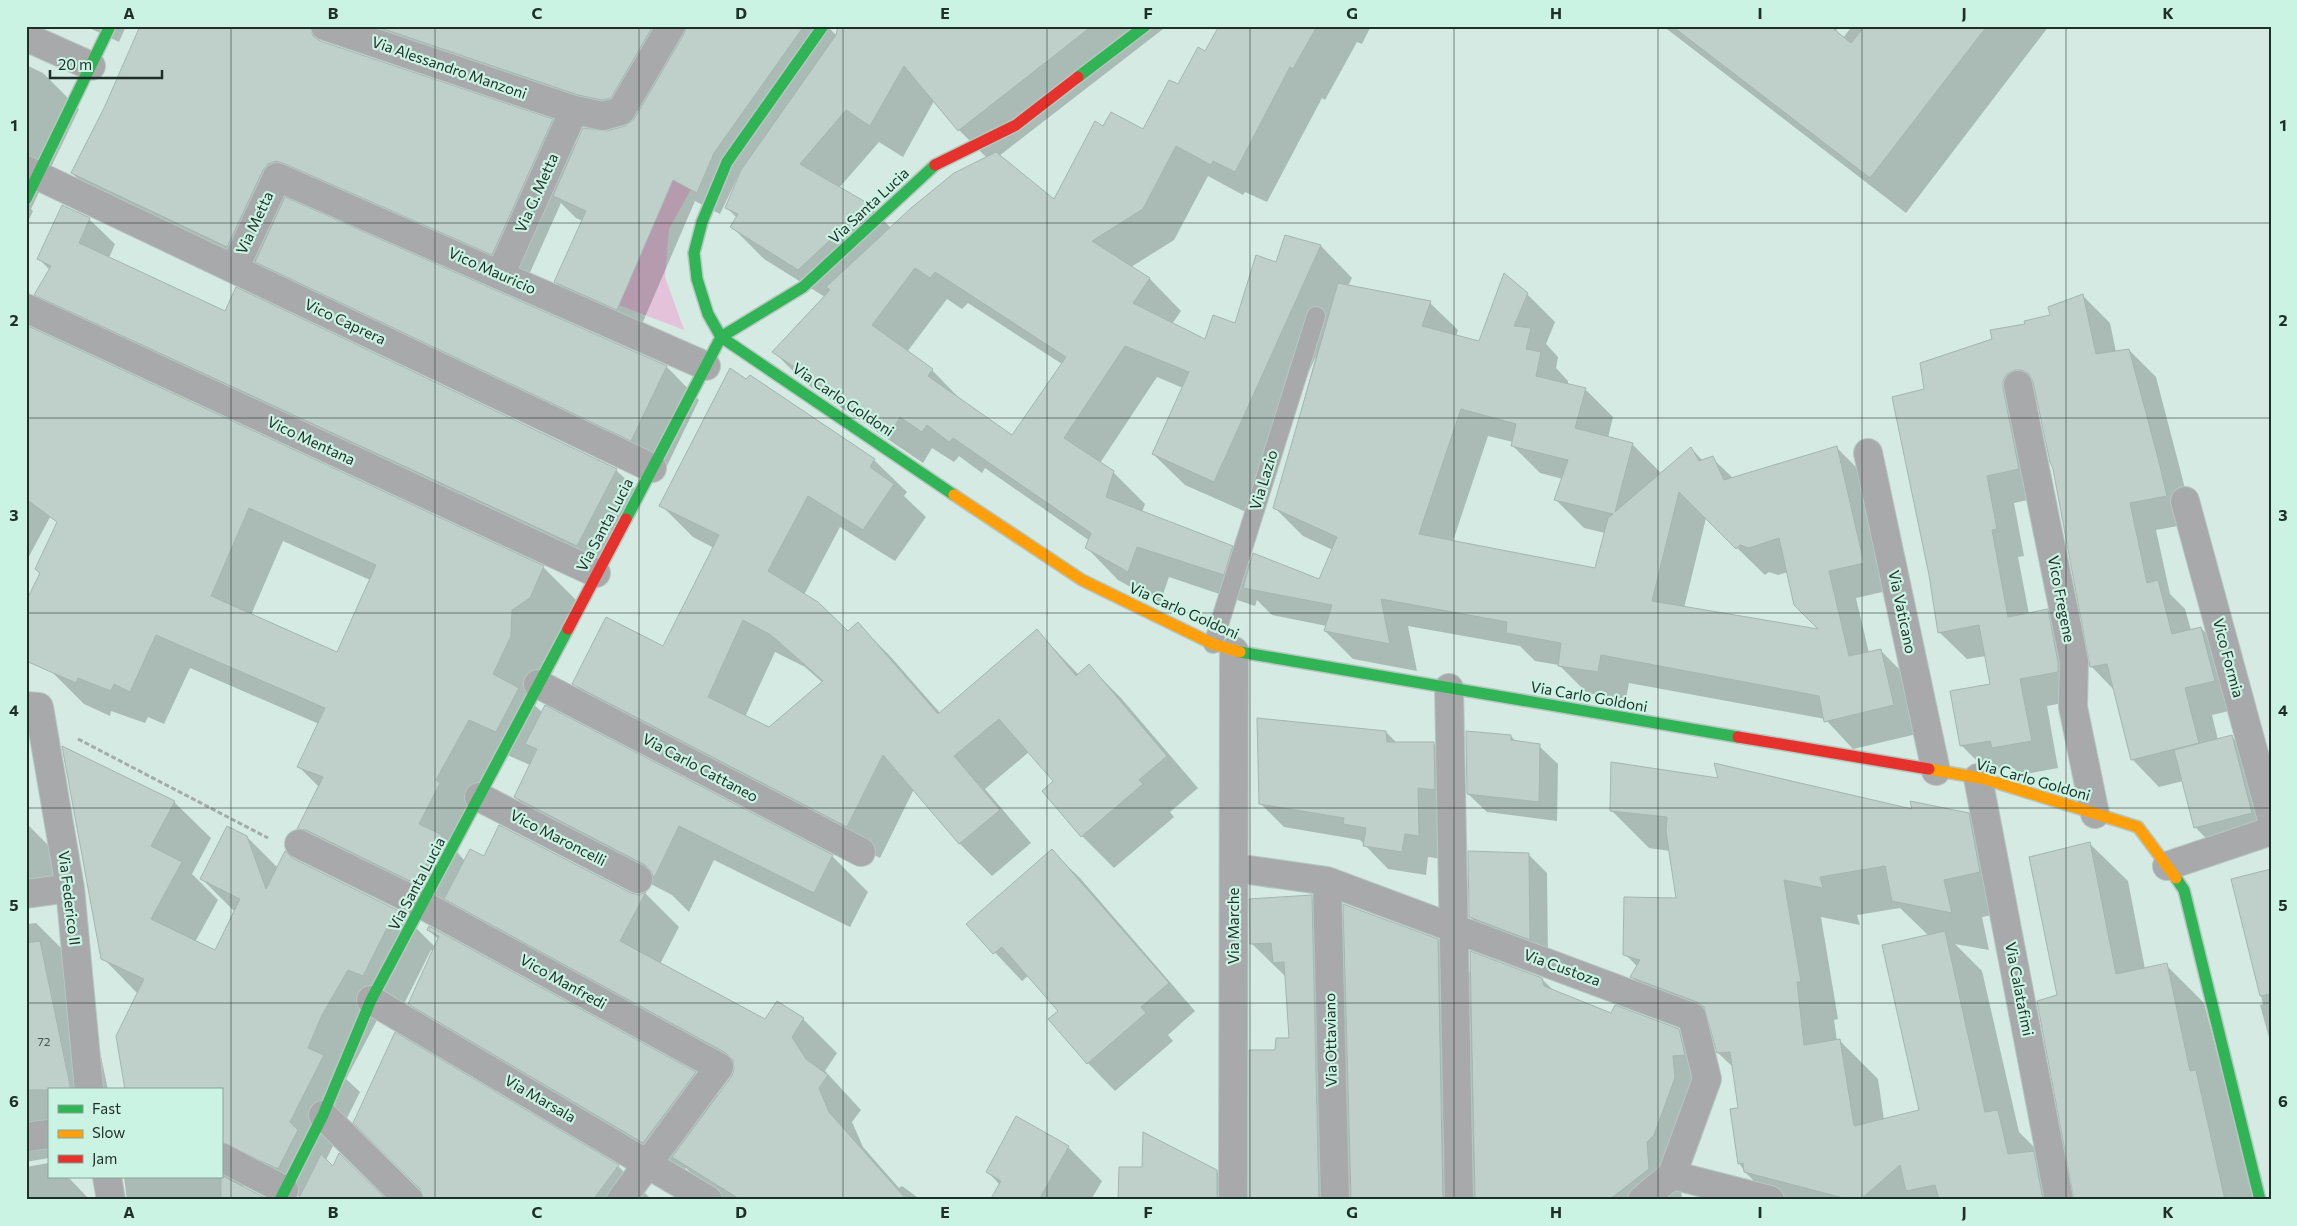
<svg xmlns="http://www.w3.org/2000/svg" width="2297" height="1226" font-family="Commissioner,sans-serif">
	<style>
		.green { fill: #e4c2da }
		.shadow { fill: #0003; fill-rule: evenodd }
		.building { fill: #bfd0ca; stroke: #a4b6af; fill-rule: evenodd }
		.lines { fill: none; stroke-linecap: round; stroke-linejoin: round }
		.lane-casing { stroke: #b5c7c0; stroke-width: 20 }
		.street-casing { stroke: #b5c7c0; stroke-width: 30 }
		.fast-casing { stroke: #b5c7c0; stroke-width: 14 }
		.slow-casing { stroke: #b5c7c0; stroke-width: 14 }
		.jam-casing { stroke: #b5c7c0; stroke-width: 14 }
		.path { stroke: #a4aba9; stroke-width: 3; stroke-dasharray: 5 2.5; stroke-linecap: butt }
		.lane { stroke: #a7a9aa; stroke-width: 18 }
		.street { stroke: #a7a9aa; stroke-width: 28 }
		.fast { stroke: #30b455; stroke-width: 11 }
		.slow { stroke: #ff9f0a; stroke-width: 11 }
		.jam { stroke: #e5322d; stroke-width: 11 }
		.grid { fill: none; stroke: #1e2e28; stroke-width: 1; stroke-opacity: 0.55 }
		.labels { text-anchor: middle; stroke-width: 4.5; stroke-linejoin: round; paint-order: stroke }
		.number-label { font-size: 12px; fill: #465650 }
		.street-label { font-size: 15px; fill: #1e2e28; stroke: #cbf3e4 }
		.neatline { fill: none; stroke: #1e2e28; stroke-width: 2 }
		.grid-label { font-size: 16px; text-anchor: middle; font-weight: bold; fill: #1e2e28 }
	</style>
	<rect width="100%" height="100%" fill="#d4eae2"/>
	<path class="green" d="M614 148 691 189 669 229 665 277 684 330 619 305Z"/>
	<path class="shadow" d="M85 26H126L119 42Z
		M339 26H827L837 36 854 26H1167L999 156 1054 201 1104 128 1144 131 1206 53 1235 26H1371L1362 44 1357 42 1325 100 1322 98 1267 202 1245 192 1243 195 1208 176 1174 240 1131 267 1150 279 1181 311 1172 324 1206 340 1236 325 1276 264 1286 236 1321 246 1352 278 1348 286 1430 303 1458 330 1456 336 1480 343 1527 294 1555 322 1546 344 1558 357 1556 368 1568 381V385L1585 389 1613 417 1608 438 1632 444 1660 472 1659 475 1691 448 1703 461 1712 458 1733 478 1836 447 1864 475 1891 590 1856 598 1869 653 1880 650 1908 678 1921 733 1853 749 1825 719 1629 683 1626 699 1587 693 1559 665 1535 661 1520 646 1408 626 1417 671 1353 659 1325 631 1327 626 1272 615 1257 600 1255 606 1169 577 1160 603 1118 580 1087 548 1090 541 985 468 982 473 959 456 954 462 932 448 923 463 805 383 774 352 825 297 764 259 732 227 737 218 726 207 742 168 720 214 695 201 639 331 578 304 556 282 583 221 576 218 561 203 524 286 300 196 294 203 667 367 699 400 664 472 104 205 72 173 310 32 321 42 552 120 577 145 626 127 637 119 626 122ZM934 101 959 130 987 158 891 228 868 205 839 188 879 142 903 157ZM947 299 962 309 968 303 1062 364 1013 437 963 402 932 370 907 352ZM1316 356 1275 508 1303 536 1333 550 1320 581 1251 565 1232 547 1142 512 1145 504 1113 472 1100 463 1157 377 1183 388 1153 454 1185 485 1246 512ZM1488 436 1513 442 1512 445 1540 473 1563 479 1556 500 1584 528 1605 533 1596 570 1453 541ZM1706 518 1765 575 1769 572 1778 575 1788 572 1821 630 1684 608Z
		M1663 26H1840L1835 32 1843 38 1852 26H2049L1906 213Z
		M26 65 43 73 79 109 31 209 33 211 26 226Z
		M89 219 115 244 109 258 226 313 616 470 642 495 603 571 61 320 36 294 50 270 39 259Z
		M2083 296 2110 323 2116 352 2129 350 2156 377 2194 523 2156 530 2170 594 2185 609 2191 630 2201 628 2228 655 2242 708 2212 715 2218 740 2231 736 2259 764 2271 810 2222 855 2195 827 2183 781 2159 787 2132 759 2115 691 2091 666 2055 468 2038 399 2035 401 2046 496 2014 503 2024 556 2018 557 2029 614 2047 611 2075 638 2085 699 2047 706 2058 768 2020 775 2014 768 1989 773 1961 745 1991 685 1986 656 1967 659 1939 632 1926 390 1994 340 2051 316Z
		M26 326 543 567 577 601 530 701 543 713 546 707 832 856 868 892 850 927 714 860 689 912 672 895 551 832 515 797 530 765 503 753 456 851 465 861 484 857 630 894 639 896 646 894 679 927 660 964 765 1020 803 1019 837 1053 825 1071 861 1110 852 1122 863 1147 899 1188 902 1186 921 1200H723L708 1190 686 1168 679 1178 445 1039 410 1004 434 951 431 950 400 1012 385 1005 346 1079 360 1092 326 1160 334 1168 385 1200 300 1197 266 1179 249 1180 243 1187 265 1200H127L124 1177H221V1090L138 994 103 958 94 909 174 802 211 838 192 874 218 900 195 942 215 951 235 912 202 879 247 837 278 868 292 859 401 913 436 948 439 940 429 930 695 1073 718 1096 734 1072 479 932 332 862 298 829 319 787 299 767 319 724 190 668 164 724 148 717 145 723 111 711 110 716 84 704 50 670 103 423 101 422 26 562ZM283 541 370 580 337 654 251 615Z
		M750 377 874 460 907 492 904 496 926 517 895 561 840 527 804 595 848 633 858 624 890 656 941 714 1037 631 1079 675 1089 666 1121 698 1198 788 1170 812 1174 817 1114 868 1082 836 1055 782 1029 752 985 789 1031 843 992 876 960 844 914 789 880 858 606 716 574 684 663 647 714 548 693 537 661 505ZM775 652 805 667 823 683 769 729 745 717Z
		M1386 732 1397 743 1434 744 1458 767 1442 859 1428 857 1426 875 1388 869 1360 840 1284 827 1260 803Z
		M1511 736 1517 743 1539 746 1558 764 1557 821 1487 812 1468 794Z
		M1611 810 1914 811 1968 814 2007 853 2018 910 1982 917 1989 950 1955 944 1982 971 2019 1132 2036 1149 2037 1156 2071 1190 2073 1200H1773L1745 1172 1739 1163 1740 1109 1734 1068 1718 1053 1713 1032 1670 1015 1632 977 1638 967 1625 954 1678 899 1670 851 1649 848ZM1900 908 1929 936 1920 1111 1884 1120 1878 1079 1840 1041H1837L1834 1020 1838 1019 1821 917 1860 925 1857 915Z
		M26 823 51 848 59 896 26 900Z
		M2089 843 2128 881 2145 969 2166 965 2204 1003 2255 1200H2075L2059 996Z
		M1052 851 1080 878 1195 1011 1168 1035 1173 1041 1115 1091 1088 1063 1050 1020 1060 1011 1029 975 1022 981 968 924Z
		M1528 854 1547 873 1548 958 1489 936 1470 917Z
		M2271 870V1045L2260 1005 2263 1004 2232 880Z
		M1311 896 1345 930 1438 940 1471 974 1542 979 1555 992 1611 1014 1678 1030 1712 1064 1718 1089 1706 1090 1680 1176 1682 1200H1250L1276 1052 1291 1039 1286 977 1251 943Z
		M26 921 29 924 36 923 83 970 108 1090H49V1158L26 1162Z
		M1068 1147 1102 1181 1091 1200H991L1000 1185 987 1171Z
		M49 1163V1177H68L90 1200H26V1167Z
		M618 1166 652 1200H425Z
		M1217 1171 1246 1200H1119Z"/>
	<path class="building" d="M140 26H310L313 36 320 41 553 119 492 255 283 163 276 161 268 164 263 170 227 247 71 173 105 106Z
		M375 26H653L611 98 602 100 578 95Z
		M687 26H804L714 153 697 193 673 180 617 310 554 282 586 211 553 196 583 128 607 131 625 126 634 119 684 34Z
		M838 26H1092L958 131 904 66 870 126 846 110 800 164 869 204 798 270 730 227 738 214 725 208 741 170 836 35Z
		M1219 26H1317L1293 69 1290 67 1235 172 1213 161 1211 165 1176 146 1143 209 1092 241 1150 278 1133 303 1205 339 1213 315 1235 323 1256 255 1276 262 1285 235 1321 245 1214 482 1152 454 1189 372 1125 346 1064 438 1114 471 1106 497 1233 546 1224 575 1137 547 1128 572 1085 548 1091 533 953 438 949 442 927 425 922 432 900 417 891 432 772 352 830 290 826 287 911 208 954 173 996 152 1054 199 1095 121 1103 126 1111 112 1143 129 1169 80 1178 84 1198 47 1205 51ZM915 268 930 278 935 272 1066 357 1012 435 928 376 933 369 872 325Z
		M1672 26H1830L1851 43 1865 26H1987L1870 178Z
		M285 197 667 366 631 441 255 262Z
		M62 205 90 218 79 243 225 311 236 287 617 469 577 546 34 295 51 266 37 259Z
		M1504 273 1528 293 1514 326 1531 328 1526 349 1541 352 1536 376 1586 388 1575 428 1633 443 1615 512 1691 447 1699 461 1713 456 1724 480 1837 446 1864 563 1829 571 1849 656 1881 649 1894 705 1824 722 1819 696 1601 655 1598 672 1558 666 1561 643 1506 633 1507 622 1381 599 1390 644 1324 631 1332 605 1243 588 1253 553 1319 579 1337 537 1273 508 1338 283 1431 301 1422 326 1479 341ZM1461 409 1516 424 1511 446 1568 460 1554 500 1613 514 1608 518 1595 568 1419 534ZM1679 492 1736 549 1740 545 1749 548 1779 538 1794 605 1818 629 1652 601Z
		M2083 294 2096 354 2129 349 2158 458 2167 496 2130 503 2147 583 2158 580 2172 634 2201 627 2215 681 2185 688 2199 743 2131 760 2107 664 2090 667 2053 469 2050 462 2033 382 2029 374 2022 370H2015L2007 374 2003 381V388L2019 469 1987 476 1997 529 1992 530 2008 617 2048 609 2058 662V672L2020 679 2032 741 1992 748 1990 741 1960 746 1950 691 1990 684 1979 625 1938 633 1929 575 1892 397 1924 389 1920 363 1992 339 1990 330 2025 324 2024 321 2050 315 2048 307Z
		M26 325 544 566 530 598 512 610 511 636 493 674 519 688 496 732 469 720 436 780 440 783 419 824 442 835 416 884 306 830 297 829 323 777 297 767 325 708 156 635 130 692 114 684 111 691 78 678 76 683 26 661V601L40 573 35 569 57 522 26 499ZM249 508 376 565 337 652 211 596Z
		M730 368 746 379 750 375 875 459 870 467 894 484 863 530 808 496 768 571 818 602 848 631 858 622 938 714 1037 629 1076 676 1089 664 1167 756 1139 780 1143 784 1081 837 1042 791 1053 781 999 719 954 756 1000 810 959 844 883 755 847 827 572 684 606 617 663 646 719 535 659 506ZM743 620 771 635 823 681 769 727 708 697Z
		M545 705 833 855 814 893 679 826 654 878 651 871 645 865 514 797 537 749 525 744Z
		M1257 718 1386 731 1387 742H1434L1435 790 1418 788 1419 836 1405 834 1402 852 1363 846 1366 828 1343 824 1344 818 1259 804Z
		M1466 731 1511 735V740L1540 744 1539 802 1467 794Z
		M2232 735 2252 813 2194 828 2174 750Z
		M62 746 175 801 151 846 182 862 151 919 215 950 240 899 200 879 227 826 247 836 266 889 285 851 292 858 401 912 399 917 394 914 363 976 348 970 322 1015 308 1048 324 1055 290 1122 298 1130 278 1169 221 1142V1090H125L116 1036 144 979 101 959Z
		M1611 762 1718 778 1714 763 1912 809 1910 801 1969 813 1980 872 1944 880 1952 913 1892 901 1885 866 1820 877 1823 888 1784 880 1801 982H1797L1804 1045 1840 1039 1854 1126 1919 1110 1882 945 1945 931 1985 1112 1998 1110 2008 1154 2034 1151 2043 1200H1939L1935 1185 1906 1191 1900 1165 1860 1200H1851L1744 1172 1743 1163 1738 1164 1730 1109 1738 1108 1730 1052 1717 1053 1704 1007 1697 1002 1630 977 1640 960 1623 955 1624 897 1676 898 1666 832 1667 817 1610 811Z
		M499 825 631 893 639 895 646 892 620 941 765 1019 777 1001 804 1018 792 1037 806 1059 828 1075 819 1088 829 1112 907 1200H741L672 1157 732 1076 734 1069 733 1060 726 1053 444 899 470 849 484 856Z
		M2090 842 2116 974 2167 963 2190 1071 2196 1070 2225 1200H2074L2037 1001 2057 995 2029 857Z
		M1052 849 1169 983 1141 1007 1146 1013 1087 1064 1048 1019 1058 1011 1002 947 993 954 966 924Z
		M1468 851 1529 853 1530 940 1469 917Z
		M2271 869V994L2260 996 2231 879Z
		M1312 895 1319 1200H1249V1050H1275L1276 1038H1289L1284 962 1273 963 1271 943 1250 944 1249 899Z
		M1343 904 1438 939 1443 1200H1351Z
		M429 926 696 1072 643 1143 408 1004 439 936 427 930Z
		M40 941 71 1090H26V943Z
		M1470 951 1542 978 1544 986 1611 1013 1615 1005 1679 1029 1685 1055 1673 1056 1675 1078 1654 1135 1647 1142 1649 1169 1609 1200H1475Z
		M395 1032 619 1165 593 1200H424L420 1189 353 1123Z
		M1016 1116 1069 1146 1039 1200H990L1001 1181 986 1172Z
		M1143 1132 1217 1170V1200H1118L1119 1167H1142Z
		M339 1153 387 1200H298L321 1154 333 1166Z
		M221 1175 265 1198V1200H221Z"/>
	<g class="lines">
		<g class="lane-casing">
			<path id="lane" d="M1213 644 1316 316"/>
		</g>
		<g class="street-casing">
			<path id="street" d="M325 26 574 110 603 116 621 111 671 26
				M26 37 91 66
				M26 170 652 468
				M234 269 277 177 706 366
				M500 275 574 110
				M26 308 596 573
				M2018 385 2074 661 2073 707 2095 814
				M1868 453 1936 771
				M2185 501 2271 816
				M538 684 861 852
				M1449 688 1459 1200
				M26 706 39 707 70 888 89 1090
				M1978 778 2059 1200
				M479 797 638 879
				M299 844 423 905 719 1067 621 1200
				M2167 866 2271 831
				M1235 868 1327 881 1692 1017 1707 1079 1672 1175 1642 1200
				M1327 881 1335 1200
				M26 894 70 888
				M371 1000 708 1200
				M323 1115 409 1200
				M26 1137 49 1134
				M221 1157 284 1190
				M1672 1175 1770 1200
				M107 1177 111 1200
				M1233 1200 1234 651"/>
		</g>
		<g class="fast-casing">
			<path id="fast" d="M823 26 727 162 702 222 694 253 697 279 708 314 721 337 954 495
				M1078 77 1145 26
				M26 199 110 26
				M626 519 721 337 803 287 935 165
				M1240 652 1738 737
				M2176 878 2184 890 2260 1200
				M280 1200 323 1115 371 1000 568 629"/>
		</g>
		<g class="slow-casing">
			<path id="slow" d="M954 495 1082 580 1213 644 1240 652
				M1929 769 1985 779 2138 827 2176 878"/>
		</g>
		<g class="jam-casing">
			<path id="jam" d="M935 165 1016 125 1078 77
				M568 629 626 519
				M1738 737 1929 769"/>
		</g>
		<path class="path" d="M78 739 268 838"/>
		<use href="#lane" class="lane"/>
		<use href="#street" class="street"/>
		<use href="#fast" class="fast"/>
		<use href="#slow" class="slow"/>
		<use href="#jam" class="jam"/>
	</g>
	<path class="grid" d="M231 26V1200M435 26V1200M639 26V1200M843 26V1200M1047 26V1200M1250 26V1200M1454 26V1200M1658 26V1200M1862 26V1200M2066 26V1200M26 223H2271M26 418H2271M26 613H2271M26 808H2271M26 1003H2271"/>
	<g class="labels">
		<g class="number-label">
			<text x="44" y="1046">72</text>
		</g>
		<g class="street-label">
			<text transform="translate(449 68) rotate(19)" y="5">Via Alessandro Manzoni</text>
			<text transform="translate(537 193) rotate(-66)" y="5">Via G. Metta</text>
			<text transform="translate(869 206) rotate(-43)" y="5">Via Santa Lucia</text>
			<text transform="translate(255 223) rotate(-65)" y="5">Via Metta</text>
			<text transform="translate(492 271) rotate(24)" y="5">Vico Mauricio</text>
			<text transform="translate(345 322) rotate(25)" y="5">Vico Caprera</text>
			<text transform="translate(843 400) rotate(34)" y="5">Via Carlo Goldoni</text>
			<text transform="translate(311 441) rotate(25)" y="5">Vico Mentana</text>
			<text transform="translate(1264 480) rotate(-73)" y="5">Via Lazio</text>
			<text transform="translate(605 525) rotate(-62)" y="5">Via Santa Lucia</text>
			<text transform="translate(2061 599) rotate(79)" y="5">Vico Fregene</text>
			<text transform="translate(1184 611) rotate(24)" y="5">Via Carlo Goldoni</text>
			<text transform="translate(1902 612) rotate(78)" y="5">Via Vaticano</text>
			<text transform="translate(2228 658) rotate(75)" y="5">Vico Formia</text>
			<text transform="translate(1589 697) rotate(10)" y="5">Via Carlo Goldoni</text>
			<text transform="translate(700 768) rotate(28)" y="5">Via Carlo Cattaneo</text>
			<text transform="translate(2033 780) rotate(16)" y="5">Via Carlo Goldoni</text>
			<text transform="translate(558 838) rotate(27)" y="5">Vico Maroncelli</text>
			<text transform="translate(417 884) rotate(-62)" y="5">Via Santa Lucia</text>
			<text transform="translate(69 898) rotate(83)" y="5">Via Federico II</text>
			<text transform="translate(1234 926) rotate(-90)" y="5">Via Marche</text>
			<text transform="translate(1562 968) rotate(20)" y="5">Via Custoza</text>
			<text transform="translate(563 982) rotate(29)" y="5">Vico Manfredi</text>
			<text transform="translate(2019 989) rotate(79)" y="5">Via Calatafimi</text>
			<text transform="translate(1331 1040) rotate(-91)" y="5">Via Ottaviano</text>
			<text transform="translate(540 1099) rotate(30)" y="5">Via Marsala</text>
		</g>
	</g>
	<rect width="2297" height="1226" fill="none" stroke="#cbf3e4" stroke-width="55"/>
	<rect x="48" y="1088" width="175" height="90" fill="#cbf3e4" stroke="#86a499"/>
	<rect x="58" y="1105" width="25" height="8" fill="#30b455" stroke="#86a499"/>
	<text x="92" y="1114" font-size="15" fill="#1e2e28">Fast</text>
	<rect x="58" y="1130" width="25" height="8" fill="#ff9f0a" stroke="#86a499"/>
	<text x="92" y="1138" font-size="15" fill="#1e2e28">Slow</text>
	<rect x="58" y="1155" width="25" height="8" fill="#e5322d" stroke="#86a499"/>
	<text x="92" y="1164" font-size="15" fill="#1e2e28">Jam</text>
	<path d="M50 70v8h112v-8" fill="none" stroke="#1e2e28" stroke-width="2.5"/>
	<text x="58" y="70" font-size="15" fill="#1e2e28" stroke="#cbf3e4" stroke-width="4" paint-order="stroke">20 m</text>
	<rect x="28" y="28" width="2242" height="1170" class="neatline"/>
	<g class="grid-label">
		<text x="129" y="19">A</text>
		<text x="333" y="19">B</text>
		<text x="537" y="19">C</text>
		<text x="741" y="19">D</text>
		<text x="945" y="19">E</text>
		<text x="1148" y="19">F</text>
		<text x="1352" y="19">G</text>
		<text x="1556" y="19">H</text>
		<text x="1760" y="19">I</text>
		<text x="1964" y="19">J</text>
		<text x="2168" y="19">K</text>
		<text x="14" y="131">1</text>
		<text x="2283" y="131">1</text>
		<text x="14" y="326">2</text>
		<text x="2283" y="326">2</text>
		<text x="14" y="521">3</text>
		<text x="2283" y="521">3</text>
		<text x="14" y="716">4</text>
		<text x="2283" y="716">4</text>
		<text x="14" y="911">5</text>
		<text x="2283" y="911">5</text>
		<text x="14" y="1107">6</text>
		<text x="2283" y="1107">6</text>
		<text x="129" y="1218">A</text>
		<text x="333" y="1218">B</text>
		<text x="537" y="1218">C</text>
		<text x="741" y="1218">D</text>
		<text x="945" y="1218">E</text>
		<text x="1148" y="1218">F</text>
		<text x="1352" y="1218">G</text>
		<text x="1556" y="1218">H</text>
		<text x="1760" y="1218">I</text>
		<text x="1964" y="1218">J</text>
		<text x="2168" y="1218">K</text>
	</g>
</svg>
